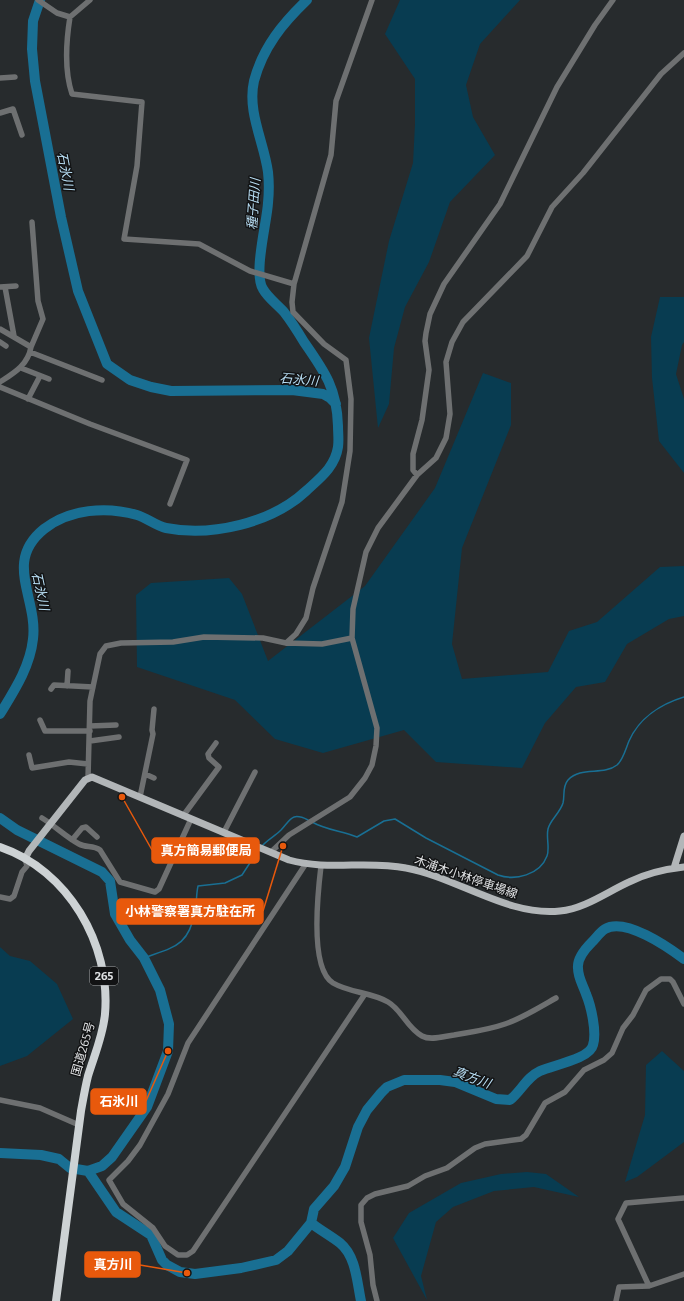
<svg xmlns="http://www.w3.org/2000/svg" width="684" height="1301" font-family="Bitter,'Noto Sans JP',serif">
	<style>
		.green { fill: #083c51 }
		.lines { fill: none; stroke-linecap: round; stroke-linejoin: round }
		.stream { stroke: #196f93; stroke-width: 1.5 }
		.river { stroke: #196f93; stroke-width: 10 }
		.minor { stroke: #6e7071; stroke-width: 5.5 }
		.major { stroke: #b2b6b8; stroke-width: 7 }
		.highway { stroke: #cdd2d4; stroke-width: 8 }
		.labels { text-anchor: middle; stroke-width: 3; stroke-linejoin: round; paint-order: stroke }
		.shield { fill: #121314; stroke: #a2a4a6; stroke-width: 1 }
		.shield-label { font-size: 11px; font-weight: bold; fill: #e0e2e4 }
		.street-label { font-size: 12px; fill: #e0e2e4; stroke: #121314 }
		.water-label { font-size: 13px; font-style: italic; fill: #b9dff5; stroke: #121314 }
		.leader { fill: none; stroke: #e8590c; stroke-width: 1.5 }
		.callout-dot { fill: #e8590c; stroke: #121314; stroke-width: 1.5 }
		.callout { fill: #e8590c; stroke: #e8590c; stroke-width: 1.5 }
		.callout-label { font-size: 13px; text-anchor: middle; font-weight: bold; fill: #fff }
	</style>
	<rect width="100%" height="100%" fill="#272b2d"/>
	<path class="green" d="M400 0H520L480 44 466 85 473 117 495 155 450 202 429 262 405 307 394 348 389 404 378 428 369 338 389 241 413 163 415 124V79L385 34Z
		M660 297H684V342L682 345 676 374 684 399V473L659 441 652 378 651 337Z
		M483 373 511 383V425L462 548 452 644 462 679 548 672 569 631 597 622 660 567 684 566V616L669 619 627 644 605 682 576 687 545 723 522 768 436 762 404 730 323 753 275 739 235 700 137 667 136 595 151 583 229 578 242 594 268 661 365 586 435 488Z
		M0 947 10 956 30 961 57 984 73 1019 27 1056 0 1066Z
		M662 1051 684 1071V1142L637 1177 625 1182 645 1115 646 1065Z
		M527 1172 546 1174 579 1197 534 1187 494 1191 453 1207 436 1222 421 1276 427 1300 393 1238 409 1213 461 1183 501 1174Z"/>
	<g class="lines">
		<path class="stream" d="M312 822C326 830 342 831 357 837L384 821 395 819 426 838 498 875C515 881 540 875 547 856 550 848 546 838 548 829 550 820 560 813 563 803 565 795 562 787 568 780 581 766 603 776 617 765 623 760 626 748 629 741 639 718 661 704 684 697
			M262 846C267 840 275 836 281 830 291 819 292 812 308 820
			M144 958C174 947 189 946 195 911 197 902 196 895 198 886L225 883 242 875 259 849"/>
		<path class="river" d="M40 0 33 21 32 49 35 81 61 217 78 291 107 364 130 380 151 387 171 391 292 390 323 394 330 398 336 404
			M0 714C14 691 30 667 33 639 38 598 3 562 44 529 70 509 106 506 137 515 147 518 156 526 166 528 211 537 272 523 306 491 320 478 335 467 338 447 339 440 338 433 338 426 337 389 325 372 304 342 298 332 291 321 284 312 277 304 268 298 263 289 253 274 267 222 268 203 269 193 269 181 268 172 264 142 247 112 254 81 263 47 283 23 307 0
			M0 818 17 830 102 872 110 881 115 914 130 940 144 958 160 990 169 1024 168 1051 147 1107 112 1157 102 1166 88 1171 70 1168 59 1159 41 1155 0 1153
			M88 1171 116 1212 151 1235 162 1260 167 1265 180 1272 195 1274 241 1268 276 1260 288 1251 311 1223 314 1209 334 1186 345 1167 358 1127 367 1110 381 1093 387 1087 404 1080H440L455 1082 496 1099 510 1100C521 1091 527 1077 540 1071 553 1065 590 1059 593 1045 597 1032 591 1006 586 994 583 985 578 978 578 968 577 959 586 948 592 942 596 938 600 932 605 929 625 917 668 947 684 959
			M311 1223C320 1230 331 1236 340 1243 356 1256 357 1282 361 1301"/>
		<path class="minor" d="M38 0 57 13 70 17
			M90 0 70 17C66 42 64 70 72 94L142 102 137 166 124 239 199 244 250 271 294 284
			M0 78 15 77
			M0 113 13 109 22 135
			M0 287 16 286
			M5 287 14 336
			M0 329 31 347C28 365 14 373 0 382
			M0 342 6 346
			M31 347 43 319 38 301 32 222
			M30 352 102 380
			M21 368 49 379
			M0 387 90 424 187 460 170 504
			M28 399 40 376
			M417 475 413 470V454L422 420 429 370 425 341 426 333 430 314 444 284 500 204 557 87 595 25 613 0
			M286 643 296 634 306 618 313 588 342 502 350 451 351 399 346 360 324 344 293 312 292 302 294 284 331 155 336 101 372 0
			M67 686 68 671
			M51 689 54 685 93 687
			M40 720 45 731H90
			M90 726 116 725
			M90 741 119 737
			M29 755 32 768 69 762 88 764
			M145 774 154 778
			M88 778 90 701 100 654 106 646 121 643 173 642 204 637 263 638 286 643 322 644 352 638
			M140 797 153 734 152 730 154 709
			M183 816 219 767 209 758 208 754 216 743
			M42 818C55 826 66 837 79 844 86 848 93 845 100 850L120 882 155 892 159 889 191 819
			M224 832 255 772
			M72 840 82 828 86 827 97 837
			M271 852 289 835 350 797 365 778 372 765 376 746 377 728 352 638 353 609 366 552 378 528 417 475 436 458 446 438 450 414 446 362 452 342 463 322 527 256 552 207 583 173 661 74 684 53
			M305 865 188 1043 168 1094 140 1145 128 1161 109 1180 123 1204 153 1228 165 1246 178 1255H187L193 1251 365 994
			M321 866C318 891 309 968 333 983 350 993 371 992 388 1002 402 1010 407 1028 422 1036 431 1041 445 1036 454 1035 471 1032 488 1030 505 1024 523 1018 540 1007 556 998
			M0 897 10 899 14 896 22 872 27 866 25 859
			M0 1100 40 1108 79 1125
			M649 1286 618 1219 626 1203 684 1198
			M377 1301 373 1285 370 1255 361 1222V1205L367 1198 375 1194 408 1186 425 1176 447 1168 475 1148 485 1144 521 1139 526 1135 545 1103 565 1092 584 1070 604 1060 612 1053 623 1028 633 1015 646 990 661 979H670L673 982 684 1004
			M616 1301 619 1287 649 1286 684 1274"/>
		<path class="major" d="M25 859 29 851 85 780 92 777 289 860C328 871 367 860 406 868 456 877 509 917 560 911 584 909 607 892 629 882 645 874 666 869 684 867
			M674 868 684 836"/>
		<path class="highway" d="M0 847C68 870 111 944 105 1014 103 1036 94 1056 88 1076 85 1088 83 1100 81 1111L56 1301"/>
	</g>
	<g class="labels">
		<rect class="shield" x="90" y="967" width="28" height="18" rx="3"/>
		<g class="shield-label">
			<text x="104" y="980">265</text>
		</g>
		<g class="street-label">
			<text transform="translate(466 877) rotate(19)" y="4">木浦木小林停車場線</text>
			<text transform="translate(83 1049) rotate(-74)" y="4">国道265号</text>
		</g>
		<g class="water-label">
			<text transform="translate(66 171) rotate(79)" y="5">石氷川</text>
			<text transform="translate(253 204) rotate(-86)" y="5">種子田川</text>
			<text transform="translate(299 379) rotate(5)" y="5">石氷川</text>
			<text transform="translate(41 591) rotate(78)" y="5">石氷川</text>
			<text transform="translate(472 1077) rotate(20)" y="5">真方川</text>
		</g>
	</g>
	<path class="leader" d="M122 797L152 850M283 846L263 911M168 1051L146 1101M187 1273L140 1265"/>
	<g class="callout-dot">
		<circle cx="122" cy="797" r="4"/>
		<circle cx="283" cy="846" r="4"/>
		<circle cx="168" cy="1051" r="4"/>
		<circle cx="187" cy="1273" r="4"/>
	</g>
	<g class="callout">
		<rect x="152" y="838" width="107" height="25" rx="4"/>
		<rect x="117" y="899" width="146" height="25" rx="4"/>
		<rect x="91" y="1089" width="55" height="25" rx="4"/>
		<rect x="85" y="1252" width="55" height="25" rx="4"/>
	</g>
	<g class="callout-label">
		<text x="206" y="855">真方簡易郵便局</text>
		<text x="190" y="916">小林警察署真方駐在所</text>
		<text x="119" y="1106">石氷川</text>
		<text x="113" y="1269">真方川</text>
	</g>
</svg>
